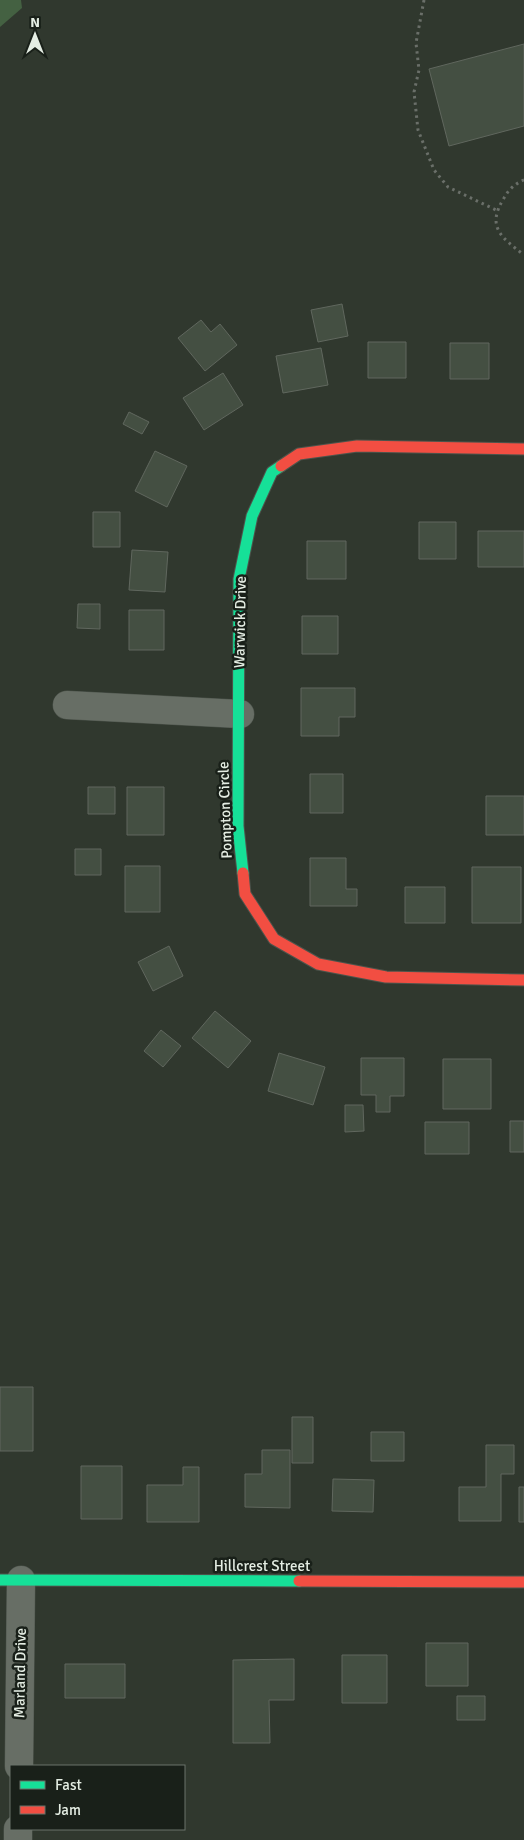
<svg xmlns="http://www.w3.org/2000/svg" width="524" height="1840" font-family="Signika,sans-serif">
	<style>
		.green { fill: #446142 }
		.building { fill: #444f42; stroke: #60675e }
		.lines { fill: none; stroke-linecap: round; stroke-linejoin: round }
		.street-casing { stroke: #4d544c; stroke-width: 29 }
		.fast-casing { stroke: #4d544c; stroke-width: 13 }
		.jam-casing { stroke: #4d544c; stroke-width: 13 }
		.path { stroke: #6a6f69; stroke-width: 3; stroke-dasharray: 2.5 4; stroke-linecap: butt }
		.street { stroke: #676e65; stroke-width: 28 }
		.fast { stroke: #16e098; stroke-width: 11 }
		.jam { stroke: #f24e42; stroke-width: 11 }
		.labels { text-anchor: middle; stroke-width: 5; stroke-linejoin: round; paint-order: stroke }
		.street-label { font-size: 15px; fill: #e4ede3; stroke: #192019 }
	</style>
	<rect width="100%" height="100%" fill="#30382e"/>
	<path class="green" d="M0 0H21L22 8 0 27Z"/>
	<path class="building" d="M524 44V126L449 146 429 69Z
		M342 304 348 336 318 342 311 310Z
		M201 320 211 332 220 324 237 345 205 371 178 338Z
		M368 342H406V378H368Z
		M450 343H489V379H450Z
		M321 348 328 385 283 393 276 356Z
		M223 373 243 405 204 430 183 398Z
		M129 412 149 422 142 434 123 424Z
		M155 451 187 466 167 507 135 491Z
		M93 512H120V547H93Z
		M419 522H456V559H419Z
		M478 531H524V567H478Z
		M307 541H346V579H307Z
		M132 550 168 552 165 592 129 590Z
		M78 604H100V629L77 628Z
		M129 610H164V650H129Z
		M302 616H338V654H302Z
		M301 688H355V717H339V736H301Z
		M310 774H343V813H310Z
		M88 787H115V814H88Z
		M127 787H164V835H127Z
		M486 796H524V835H486Z
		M75 849H101V875H75Z
		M310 858H346V889H357V906H310Z
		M125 866H160V912H125Z
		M472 867H521V923H472Z
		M405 887H445V923H405Z
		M169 946 183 976 153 991 138 962Z
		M215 1011 251 1041 228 1068 192 1038Z
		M161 1030 181 1046 163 1067 144 1051Z
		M279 1053 325 1067 313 1105 268 1091Z
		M361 1058H404V1096H390V1112H376V1095H361Z
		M443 1059H491V1109H443Z
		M345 1105H363L364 1131 345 1132Z
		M510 1121H524V1152H510Z
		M425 1122H469V1154H425Z
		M0 1387H33V1451H0Z
		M292 1417H313V1463H292Z
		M371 1432H404V1461H371Z
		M486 1445H514V1474H501V1521H459V1487H486Z
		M262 1450H290V1508L245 1507V1474H262Z
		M81 1466H122V1519H81Z
		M183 1467H199V1522H147V1485H183Z
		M333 1479 374 1480 373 1512 332 1511Z
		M519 1487H524V1522H519Z
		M426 1643H468V1686H426Z
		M342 1655H387V1703H342Z
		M294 1659V1700H269L270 1743H233V1660Z
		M65 1664H125V1698H65Z
		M457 1696H485V1720H457Z"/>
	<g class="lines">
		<g class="street-casing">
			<path id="street" d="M67 705 240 714
				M19 1766 21 1580
				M18 1840V1829"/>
		</g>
		<g class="fast-casing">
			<path id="fast" d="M243 873 238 826 239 579 252 516 272 472 281 466
				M0 1580 299 1581"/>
		</g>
		<g class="jam-casing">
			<path id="jam" d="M281 466 299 454 357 446 524 449
				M243 873 245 894 274 939 318 964 386 977 524 980
				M299 1581 524 1582"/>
		</g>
		<path class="path" d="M424 0 416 43 419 70 414 92 418 130 434 170 448 187 496 210
			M524 180C516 183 508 190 504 198 486 227 501 237 524 255"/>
		<use href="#street" class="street"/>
		<use href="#fast" class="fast"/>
		<use href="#jam" class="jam"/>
	</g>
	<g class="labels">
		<g class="street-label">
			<text transform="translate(240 622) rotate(-89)" y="5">Warwick Drive</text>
			<text transform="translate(225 810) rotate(-92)" y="5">Pompton Circle</text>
			<text x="262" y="1571">Hillcrest Street</text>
			<text transform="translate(20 1673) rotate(-89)" y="5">Marland Drive</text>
		</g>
	</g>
	<rect x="10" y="1765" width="175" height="65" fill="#192019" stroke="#6a726a"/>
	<rect x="20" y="1781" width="25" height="8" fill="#16e098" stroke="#6a726a"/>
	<text x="55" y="1790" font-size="15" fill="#e4ede3">Fast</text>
	<rect x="20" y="1806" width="25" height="8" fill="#f24e42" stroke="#6a726a"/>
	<text x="55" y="1815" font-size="15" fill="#e4ede3">Jam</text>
	<g transform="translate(35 35)" stroke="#192019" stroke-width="4" paint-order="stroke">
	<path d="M0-4L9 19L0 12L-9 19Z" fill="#e4ede3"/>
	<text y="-8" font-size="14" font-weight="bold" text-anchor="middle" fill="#e4ede3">N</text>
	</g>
</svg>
